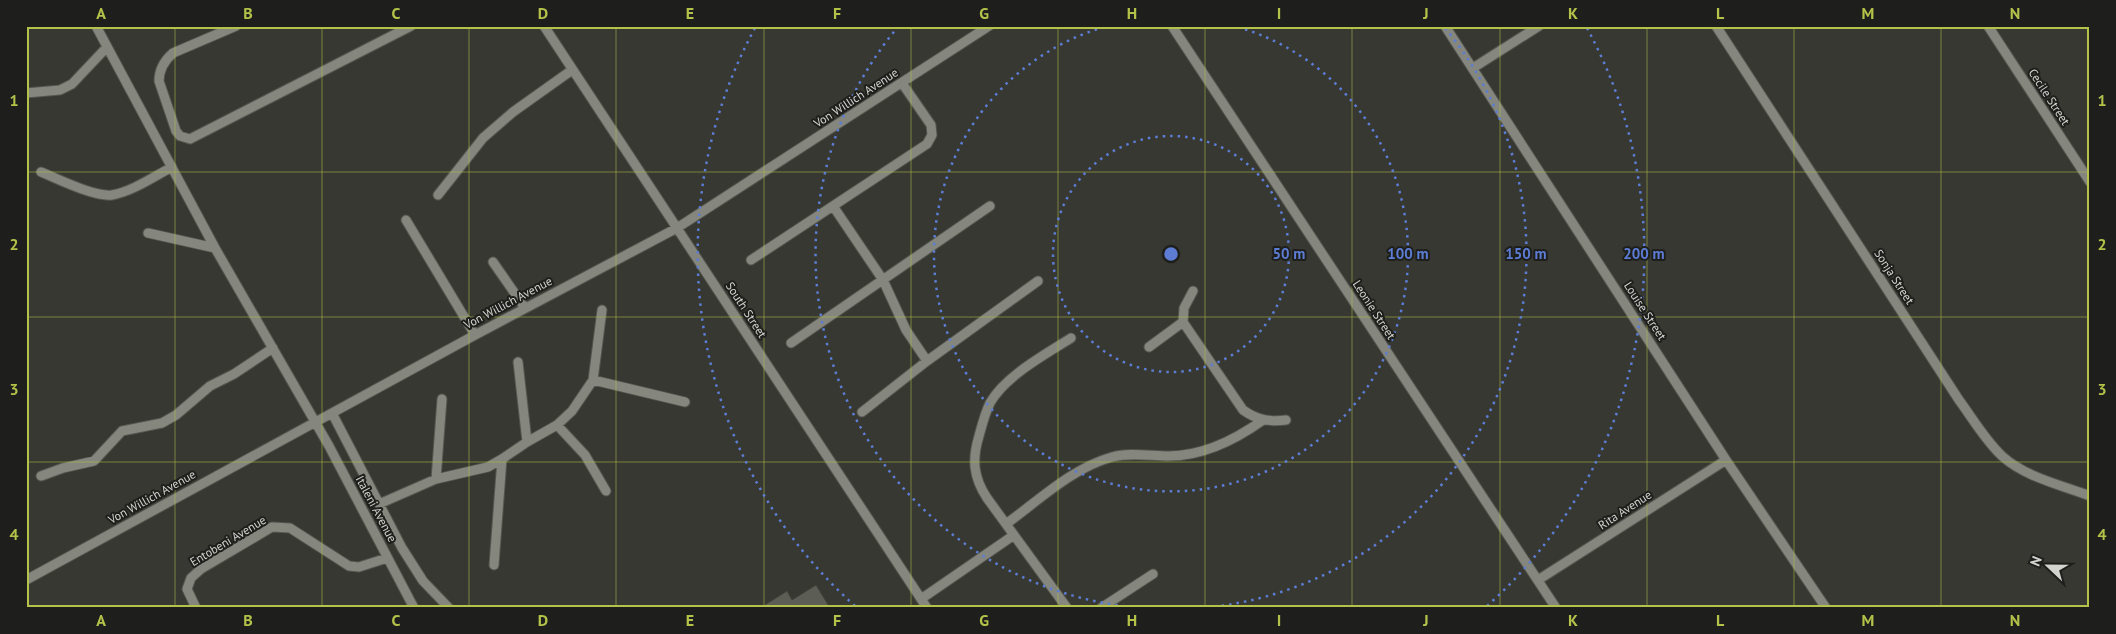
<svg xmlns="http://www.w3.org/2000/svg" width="2116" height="634" font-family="'PT Sans',sans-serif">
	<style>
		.building { fill: #5c5e56; stroke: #40423c }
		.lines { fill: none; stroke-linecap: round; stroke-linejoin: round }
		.minor-casing { stroke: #54564f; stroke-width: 11 }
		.minor { stroke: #85867d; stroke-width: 9 }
		.grid { fill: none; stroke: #b4c24a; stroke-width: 1; stroke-opacity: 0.55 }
		.ring { fill: none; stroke: #5d7dd5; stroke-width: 2.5; stroke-dasharray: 2.5 5 }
		.labels { text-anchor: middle; stroke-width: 4; stroke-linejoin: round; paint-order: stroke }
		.street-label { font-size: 12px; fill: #d3d4cf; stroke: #1e1f1c }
		.centre { fill: #5d7dd5; stroke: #1e1f1c; stroke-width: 2.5 }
		.ring-label { font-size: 15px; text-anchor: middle; font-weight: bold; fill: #5d7dd5; stroke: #1e1f1c; stroke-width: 4; stroke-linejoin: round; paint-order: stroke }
		.neatline { fill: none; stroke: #b4c24a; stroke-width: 2 }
		.grid-label { font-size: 16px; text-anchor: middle; font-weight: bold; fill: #b4c24a }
	</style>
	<rect width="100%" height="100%" fill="#373831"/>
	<path class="building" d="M816 585 830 608H760L787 591 792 600Z"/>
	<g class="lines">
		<g class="minor-casing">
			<path id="minor" d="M96 26 215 248 329 446 414 608
				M236 26 173 53C165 60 159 70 159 81L176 131 180 136 190 139 411 26
				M544 26 927 608
				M1172 26 1556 608
				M1445 26 1726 460 1826 608
				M1716 26 1959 400C1973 419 1985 440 2002 456 2025 477 2061 485 2090 496
				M1988 26 2090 182
				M1473 68 1539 26
				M26 93 60 90 72 84 107 47
				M41 172C58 179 94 197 112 195 133 191 153 177 172 167
				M438 195 483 138 513 112 572 70
				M833 206 883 280 906 330 927 361
				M406 220 475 335
				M148 233 215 248
				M751 260 927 144 932 135 931 125 902 83
				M493 262 525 308
				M1193 291 1184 308 1183 322 1243 410C1257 420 1269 422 1286 420
				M791 343 990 206
				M1149 347 1183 322
				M518 362 527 442
				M593 380 602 310
				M862 412 927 361 1038 281
				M332 413 402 548 423 581 449 608
				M557 425 585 455 606 491
				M41 476 63 468 94 461 122 431 162 423 176 415 210 386 234 374 273 348
				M436 479 442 399
				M379 504 436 479 488 467 502 459 527 442 557 425 572 411 593 380 685 402
				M1006 524C1038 501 1072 468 1112 457 1130 452 1150 456 1169 456 1203 456 1235 440 1263 420
				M494 565 502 459
				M26 580 475 335 677 228 989 26
				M1538 580 1726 460
				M921 599 1014 535
				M196 608 187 589 191 578 201 569 272 527 290 528 349 566 359 567 387 558
				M1067 608 987 498C973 477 972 459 979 436 982 425 985 413 990 403 1005 376 1046 354 1071 338
				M1101 608 1153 574"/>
		</g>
		<use href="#minor" class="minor"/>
	</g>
	<path class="grid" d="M175 26V608M322 26V608M469 26V608M616 26V608M764 26V608M911 26V608M1058 26V608M1205 26V608M1352 26V608M1500 26V608M1647 26V608M1794 26V608M1941 26V608M26 172H2090M26 317H2090M26 462H2090"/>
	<g class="ring">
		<circle cx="1171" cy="254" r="118"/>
		<path d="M1238 27A237 237 0 1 1 1104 27"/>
		<path d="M1140 608A355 355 0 0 1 897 28M1445 28A355 355 0 0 1 1202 608"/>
		<path d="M855 606A473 473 0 0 1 755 28M1587 28A473 473 0 0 1 1487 606"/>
	</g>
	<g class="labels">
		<g class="street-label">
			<text transform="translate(2049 97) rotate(57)" y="4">Cecile Street</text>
			<text transform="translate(856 98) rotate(-33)" y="4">Von Willich Avenue</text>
			<text transform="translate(1894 277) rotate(57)" y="4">Sonja Street</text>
			<text transform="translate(508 303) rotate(-28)" y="4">Von Willich Avenue</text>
			<text transform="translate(746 310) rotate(57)" y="4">South Street</text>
			<text transform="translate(1374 310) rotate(57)" y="4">Leonie Street</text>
			<text transform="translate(1645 311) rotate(57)" y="4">Louise Street</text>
			<text transform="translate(152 497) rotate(-29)" y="4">Von Willich Avenue</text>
			<text transform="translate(376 509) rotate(62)" y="4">Italeni Avenue</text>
			<text transform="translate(1625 510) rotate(-33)" y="4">Rita Avenue</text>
			<text transform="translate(228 541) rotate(-31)" y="4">Entobeni Avenue</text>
		</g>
	</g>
	<circle cx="1171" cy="254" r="8" class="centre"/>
	<g class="ring-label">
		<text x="1289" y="259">50 m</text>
		<text x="1408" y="259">100 m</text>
		<text x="1526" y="259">150 m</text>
		<text x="1644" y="259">200 m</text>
	</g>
	<rect width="2116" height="634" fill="none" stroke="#1e1f1c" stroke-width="55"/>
	<g transform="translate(2048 566) rotate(292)" stroke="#1e1f1c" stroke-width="4" paint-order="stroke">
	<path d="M0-4L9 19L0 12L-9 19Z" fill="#d3d4cf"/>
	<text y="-8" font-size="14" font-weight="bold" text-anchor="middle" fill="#d3d4cf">N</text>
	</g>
	<rect x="28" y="28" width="2060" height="578" class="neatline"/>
	<g class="grid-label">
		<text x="101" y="19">A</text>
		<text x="248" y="19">B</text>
		<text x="396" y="19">C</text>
		<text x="543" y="19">D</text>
		<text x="690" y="19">E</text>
		<text x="837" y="19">F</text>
		<text x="984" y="19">G</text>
		<text x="1132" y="19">H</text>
		<text x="1279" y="19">I</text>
		<text x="1426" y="19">J</text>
		<text x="1573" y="19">K</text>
		<text x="1720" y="19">L</text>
		<text x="1868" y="19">M</text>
		<text x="2015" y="19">N</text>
		<text x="14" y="106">1</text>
		<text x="2102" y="106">1</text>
		<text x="14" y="250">2</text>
		<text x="2102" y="250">2</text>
		<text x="14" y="395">3</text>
		<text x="2102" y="395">3</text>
		<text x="14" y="540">4</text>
		<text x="2102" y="540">4</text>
		<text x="101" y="626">A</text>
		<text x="248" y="626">B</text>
		<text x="396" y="626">C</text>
		<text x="543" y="626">D</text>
		<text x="690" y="626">E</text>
		<text x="837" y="626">F</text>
		<text x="984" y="626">G</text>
		<text x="1132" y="626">H</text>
		<text x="1279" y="626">I</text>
		<text x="1426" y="626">J</text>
		<text x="1573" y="626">K</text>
		<text x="1720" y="626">L</text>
		<text x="1868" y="626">M</text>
		<text x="2015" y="626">N</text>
	</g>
</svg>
